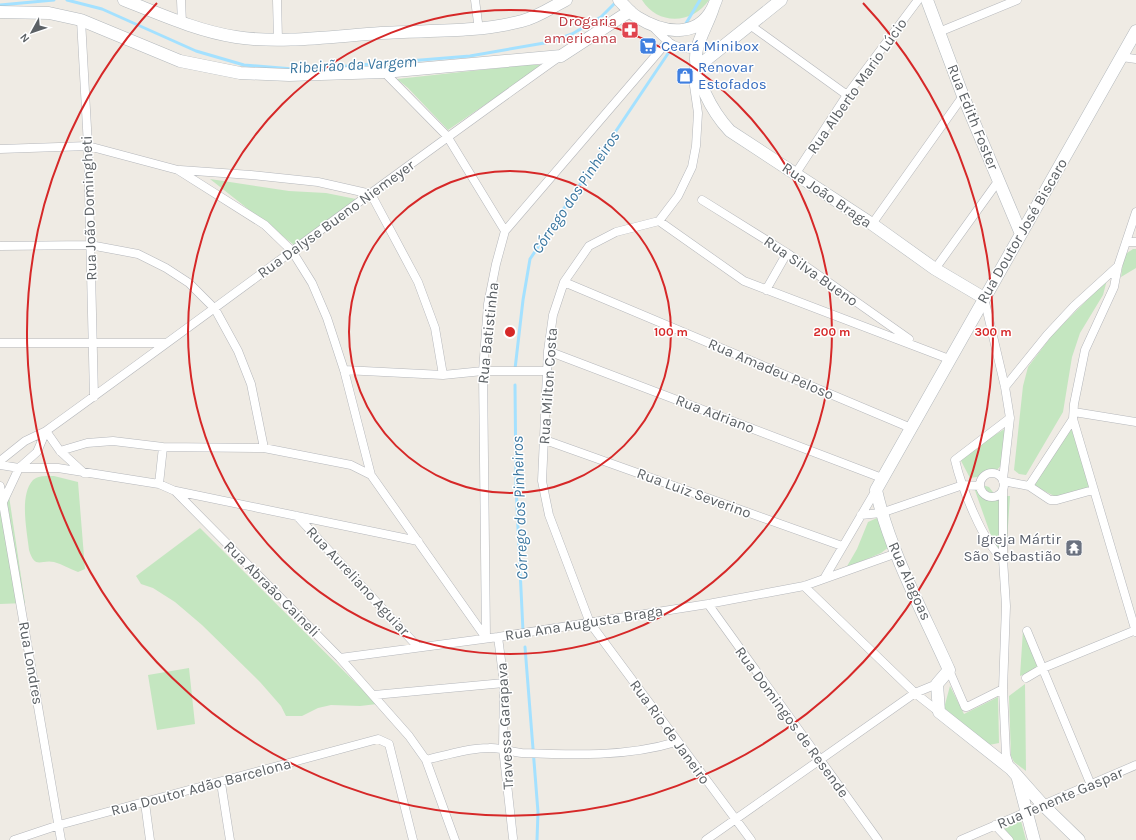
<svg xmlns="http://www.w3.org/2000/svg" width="1136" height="840" font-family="Karla,sans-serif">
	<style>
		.green { fill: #c4e6c0 }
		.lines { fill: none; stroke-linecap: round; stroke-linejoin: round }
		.stream { stroke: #a4e1ff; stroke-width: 3 }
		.street-casing { stroke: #b5b7bb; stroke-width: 9 }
		.secondary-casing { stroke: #b3b8bc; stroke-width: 13 }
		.street { stroke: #fff; stroke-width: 8 }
		.secondary { stroke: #fff; stroke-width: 12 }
		.ring { fill: none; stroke: #d62828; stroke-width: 2 }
		.labels { text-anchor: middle; stroke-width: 3; stroke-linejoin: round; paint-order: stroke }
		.health-label { font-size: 15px; fill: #be3a42; stroke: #fff; text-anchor: end }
		.shop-label { font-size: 15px; fill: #366cbe; stroke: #fff; text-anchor: start }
		.street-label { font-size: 15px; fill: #5c6165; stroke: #fff }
		.worship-label { font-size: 15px; fill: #5b616d; stroke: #fff; text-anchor: end }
		.water-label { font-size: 16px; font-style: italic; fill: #3b77a0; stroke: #fff }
		.centre { fill: #d62828; stroke: #fff; stroke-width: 2 }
		.ring-label { font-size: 12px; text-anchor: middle; font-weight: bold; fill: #d62828; stroke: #fff; stroke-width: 3; stroke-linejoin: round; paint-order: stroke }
	</style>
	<rect width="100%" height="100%" fill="#efebe4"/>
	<path class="green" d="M642 0H709C693 24 658 26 642 0Z
		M526 65H543L448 130 408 88 397 79Z
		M210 179 289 191 326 193 356 199 294 245Z
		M1133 249H1136V268L1121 277 1124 255Z
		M1107 280 1103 295 1080 333 1072 357 1063 412 1026 475 1019 474 1014 470 1023 386 1028 367 1053 334Z
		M1011 425C1006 457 1009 474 970 478L959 457Z
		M1072 425 1090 489 1056 497 1033 485Z
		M54 476 78 482 85 569 78 572C70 569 62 564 54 562 41 559 35 570 29 550 27 531 19 495 33 480 38 475 48 476 54 476Z
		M972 482 989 487 996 496H1010L1006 556 995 547Z
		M0 495 9 496 25 603 0 604Z
		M877 518 889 547 881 553 846 568 857 549 868 522Z
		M200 528 377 704 360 706 331 705 318 708 302 716H286L281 706 260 682 202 625 175 602 153 588 141 584 136 576Z
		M1023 630 1041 668 1020 676Z
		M189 668 195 724 157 730 148 675Z
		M1025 684 1026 771 1014 762 1011 756 1009 696Z
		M950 686 964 714 998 697 999 743 989 745 944 708Z
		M1021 821 1026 840H1012L1004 829Z"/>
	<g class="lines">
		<path class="stream" d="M67 0 102 9 196 51 244 65 293 69
			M0 5 54 0
			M685 25 700 0
			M323 68 470 56 550 42 572 34 601 17 615 3
			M515 369 523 300 530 259 669 52
			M515 385 516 486 523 631
			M525 647 538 812 537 840"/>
		<g class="street-casing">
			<path id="street" d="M181 0 182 23
				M277 0 278 39
				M475 0 479 30
				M81 20 88 146 94 397
				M750 25 847 95
				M652 26C669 43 672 49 697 49
				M939 32 1017 0
				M1122 57 1136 59
				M696 69 693 79 698 113 696 146 692 167 678 196 659 221 616 232 589 246 564 282 553 315 548 351 542 481 549 515 590 623 751 840
				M384 72 447 136 505 231
				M0 149 88 146 178 170 265 225 292 251 312 283 327 318 344 370 371 475 486 638
				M180 170 251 175 318 182 371 194 418 282 435 328 443 375
				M796 173 847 95 918 0
				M702 200 787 253 909 339
				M1136 212 1118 266 1114 287 1085 350 1074 404 1073 419 1136 632
				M659 221 744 281 949 359
				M872 224 963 96
				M1126 242H1136
				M0 246 90 245 138 254 166 268 189 283 215 309 238 351 251 384 264 448
				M935 269 999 180
				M564 282 911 428
				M766 290 787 253
				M984 298 1005 387 1010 418 1003 479
				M0 343H166
				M548 351 882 478
				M344 370 443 375 483 371H546
				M1005 387 1047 335 1074 306 1118 266
				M1074 412 1136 422
				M545 440 842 546
				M60 451 87 443 113 441 163 447 264 448 351 465 371 475
				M0 461 25 441 46 431 37 452 19 468 3 502
				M0 465 19 468H58L159 484 175 491 340 658 409 736 426 760 455 840
				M84 473 60 451 46 431C218 307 386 180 559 57
				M980 485a12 12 0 1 1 24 0a12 12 0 1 1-24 0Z
				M1003 481 1029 486 1050 500H1057L1093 490
				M159 484 163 447
				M0 486 61 840
				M1029 486 1073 419
				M1003 489V559L1006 606 1003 689 1006 755 1010 767
				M176 491 418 541
				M861 515 881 513 963 485 980 486
				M297 516 418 647
				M1003 559C983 543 961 486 955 460L1010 418
				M825 577 876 490
				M804 586 915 693 939 712
				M708 604 878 840
				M1027 631 1091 785
				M498 637 504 683 503 748 513 838
				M486 638 483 371 488 304 496 264 505 231 668 41
				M340 658 498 637 708 604 804 586 897 553
				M949 670 965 707H967L1003 689
				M1026 678 1043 668 1136 630
				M374 695 504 683
				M426 760C447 755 468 748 489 748 501 747 511 752 522 753 573 755 627 757 676 742
				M221 783 230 840
				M145 803 150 840
				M995 825 1009 840
				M14 840 59 825 378 739 389 744 413 840
				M706 840 915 693 937 684
				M961 840 1136 765"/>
		</g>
		<g class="secondary-casing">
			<path id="secondary" d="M124 0C160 14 197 31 236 37 281 44 335 36 381 33 428 30 476 33 522 21 538 17 552 7 566 0
				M619 0C625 6 630 13 637 17 666 35 703 39 716 0
				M927 0 963 96 1021 234
				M713 8C709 21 700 36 697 49 691 75 713 113 730 131L872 224 935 269 984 298
				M0 12 49 13 81 20 180 61 240 73 289 75 384 72 561 56 630 11
				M696 68 781 0
				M1018 779 1034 840
				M1079 840 1043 805 1011 769 939 712 937 684 949 670C923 612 890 552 876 490L1136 31"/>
		</g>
		<use href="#street" class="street"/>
		<use href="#secondary" class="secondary"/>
	</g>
	<g class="ring">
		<circle cx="510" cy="332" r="161"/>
		<circle cx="510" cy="332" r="322"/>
		<path d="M863 3A483 483 0 1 1 157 3"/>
	</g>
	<defs>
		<g id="pharmacy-square" transform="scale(0.9)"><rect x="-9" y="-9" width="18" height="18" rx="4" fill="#e0444e" stroke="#fff"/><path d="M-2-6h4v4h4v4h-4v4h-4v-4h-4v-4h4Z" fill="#fff"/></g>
		<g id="supermarket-square" transform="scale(0.9)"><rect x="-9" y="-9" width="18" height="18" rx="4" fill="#3f7fe0" stroke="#fff"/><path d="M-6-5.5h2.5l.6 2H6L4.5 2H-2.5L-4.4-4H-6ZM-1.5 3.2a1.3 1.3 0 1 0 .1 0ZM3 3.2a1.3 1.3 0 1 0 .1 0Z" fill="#fff"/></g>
		<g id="shop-square" transform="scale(0.9)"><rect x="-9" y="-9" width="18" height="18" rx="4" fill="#3f7fe0" stroke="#fff"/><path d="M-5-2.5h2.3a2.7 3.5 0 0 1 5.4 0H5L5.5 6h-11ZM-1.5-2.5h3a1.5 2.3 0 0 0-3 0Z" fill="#fff"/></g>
		<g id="temple-square" transform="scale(0.9)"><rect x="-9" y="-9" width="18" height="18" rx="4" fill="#6b7280" stroke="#fff"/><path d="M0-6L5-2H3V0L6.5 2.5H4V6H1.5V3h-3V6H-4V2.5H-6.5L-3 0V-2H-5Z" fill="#fff"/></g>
	</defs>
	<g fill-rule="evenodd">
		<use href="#pharmacy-square" x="630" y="30"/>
		<use href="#supermarket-square" x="648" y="46"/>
		<use href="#shop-square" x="685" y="76"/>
		<use href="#temple-square" x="1074" y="548"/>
	</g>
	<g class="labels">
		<g class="health-label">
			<text x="617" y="26">Drogaria<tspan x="617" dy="17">americana</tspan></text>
		</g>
		<g class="shop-label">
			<text x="661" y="51">Ceará Minibox</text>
			<text x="698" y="72">Renovar<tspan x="698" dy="17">Estofados</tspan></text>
		</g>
		<g class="street-label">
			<text transform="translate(857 86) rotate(-55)" y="5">Rua Alberto Mario Lúcio</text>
			<text transform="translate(973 117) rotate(68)" y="5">Rua Edith Foster</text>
			<text transform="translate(827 195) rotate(34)" y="5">Rua João Braga</text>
			<text transform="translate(89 208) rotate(-92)" y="5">Rua João Domingheti</text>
			<text transform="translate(336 219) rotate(-36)" y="5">Rua Dalyse Bueno Niemeyer</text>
			<text transform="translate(1022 231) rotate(-60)" y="5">Rua Doutor José Biscaro</text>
			<text transform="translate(811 271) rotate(35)" y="5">Rua Silva Bueno</text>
			<text transform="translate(488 333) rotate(-84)" y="5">Rua Batistinha</text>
			<text transform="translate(771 369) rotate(23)" y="5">Rua Amadeu Peloso</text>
			<text transform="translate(548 386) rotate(-86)" y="5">Rua Milton Costa</text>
			<text transform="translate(715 414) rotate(21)" y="5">Rua Adriano</text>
			<text transform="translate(694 493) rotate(20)" y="5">Rua Luiz Severino</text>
			<text transform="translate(358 581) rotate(47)" y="5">Rua Aureliano Aguiar</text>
			<text transform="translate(910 581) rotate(66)" y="5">Rua Alagoas</text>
			<text transform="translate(272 589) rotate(45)" y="5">Rua Abraão Caineli</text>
			<text transform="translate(584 623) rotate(-9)" y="5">Rua Ana Augusta Braga</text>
			<text transform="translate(31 663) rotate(80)" y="5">Rua Londres</text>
			<text transform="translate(792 722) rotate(54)" y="5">Rua Domingos de Resende</text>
			<text transform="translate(505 726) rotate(-93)" y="5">Travessa Garapava</text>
			<text transform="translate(670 732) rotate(54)" y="5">Rua Rio de Janeiro</text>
			<text transform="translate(201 787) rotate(-15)" y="5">Rua Doutor Adão Barcelona</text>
			<text transform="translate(1060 798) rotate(-23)" y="5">Rua Tenente Gaspar</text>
		</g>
		<g class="worship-label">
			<text x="1061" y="544">Igreja Mártir<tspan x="1061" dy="17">São Sebastião</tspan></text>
		</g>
		<g class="water-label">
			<text transform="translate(353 64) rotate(-3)" y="6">Ribeirão da Vargem</text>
			<text transform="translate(575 192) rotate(-56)" y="6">Córrego dos Pinheiros</text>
			<text transform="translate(519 508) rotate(-92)" y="6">Córrego dos Pinheiros</text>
		</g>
	</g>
	<circle cx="510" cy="332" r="6" class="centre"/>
	<g class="ring-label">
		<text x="671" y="336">100 m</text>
		<text x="832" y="336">200 m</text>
		<text x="993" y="336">300 m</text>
	</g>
	<g transform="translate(32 32) rotate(230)" stroke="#ffffff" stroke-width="3" paint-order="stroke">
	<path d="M0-3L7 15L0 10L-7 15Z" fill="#5c6165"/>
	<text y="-6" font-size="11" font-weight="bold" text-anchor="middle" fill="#5c6165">N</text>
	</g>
</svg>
